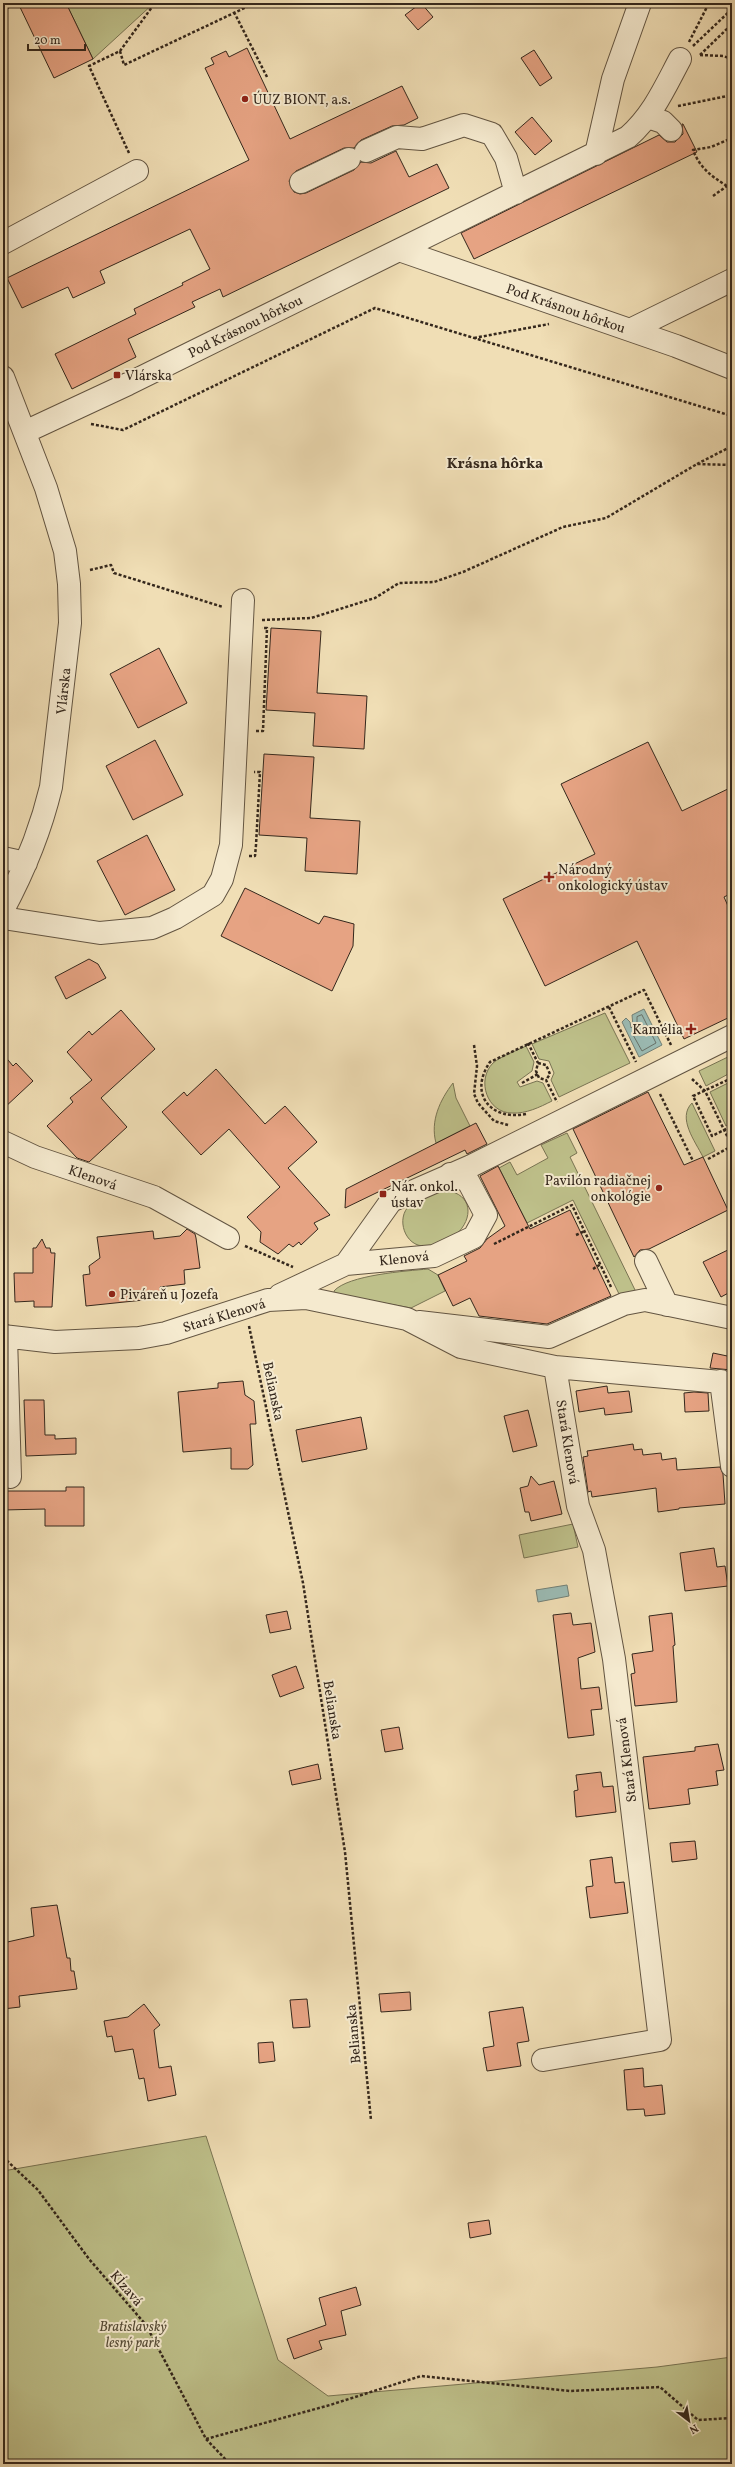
<svg xmlns="http://www.w3.org/2000/svg" width="735" height="2467" font-family="Vollkorn,serif">
	<style>
		.green { fill: #bec08a; stroke: #797453 }
		.water { fill: #9bbbb4; stroke: #728077 }
		.lines { fill: none; stroke-linecap: round; stroke-linejoin: round }
		.shore { stroke: #687168; stroke-width: 1 }
		.building { fill: #e6a383; stroke: #34271c }
		.minor-casing { stroke: #635542; stroke-width: 24 }
		.path { stroke: #34271c; stroke-width: 2.5; stroke-dasharray: 3 2; stroke-linecap: butt }
		.minor { stroke: #f5eacf; stroke-width: 22 }
		.poi-dot { fill: #8f2418; stroke: #f5eacf; stroke-width: 1.5 }
		.labels { text-anchor: middle; stroke-width: 4; stroke-linejoin: round; paint-order: stroke }
		.poi-label { font-size: 14px; fill: #34271c; stroke: #f5eacf; text-anchor: start }
		.street-label { font-size: 14px; fill: #34271c; stroke: #f5eacf }
		.park-label { font-size: 14px; font-style: italic; fill: #564d38; stroke: #f5eacf }
		.neighbourhood-label { font-size: 15px; font-weight: bold; fill: #34271c; stroke: #f5eacf }
	</style>
	<rect width="100%" height="100%" fill="#f0deb5"/>
	<filter id="stains"><feTurbulence type="fractalNoise" baseFrequency=".005" numOctaves="4"/><feColorMatrix values="0 0 0 0 .2 0 0 0 0 .09 0 0 0 0 .02 0 0 0 .5 -.17"/></filter>
	<radialGradient id="worn" r=".72"><stop offset=".6" stop-color="#630" stop-opacity="0"/><stop offset="1" stop-color="#630" stop-opacity=".3"/></radialGradient>
	<path class="green" d="M3 3H15L3 13Z
		M66 3H154L93 59Z
		M605 1013 630 1063 559 1097 551 1080 554 1073 549 1061 539 1059 532 1044Z
		M526 1046 534 1062 532 1071 517 1082 520 1087 537 1081 543 1083 552 1101C540 1107 526 1114 512 1113 487 1113 476 1080 493 1063 501 1056 516 1051 526 1046Z
		M732 1055V1072L706 1086 699 1071Z
		M732 1081V1123L726 1126 710 1092Z
		M453 1083 456 1098 470 1126 436 1143C430 1121 440 1100 453 1083Z
		M692 1103 715 1151 703 1157C695 1141 677 1118 692 1103Z
		M567 1133 577 1153 570 1157 637 1294 620 1296 573 1200 527 1223 499 1168 510 1162 517 1175 548 1158 541 1145Z
		M440 1190C487 1191 470 1245 425 1246 405 1247 395 1218 410 1205 417 1198 431 1194 440 1190Z
		M428 1269 438 1275 445 1291 411 1308 335 1294 334 1291C348 1275 406 1271 428 1269Z
		M573 1524 578 1547 524 1558 519 1535Z
		M206 2136 278 2360 328 2396 657 2367 732 2357V2464H3V2171Z"/>
	<path class="water" d="M644 1009 662 1045 639 1057 622 1022 626 1018 630 1022 631 1028 633 1026 632 1015Z
		M567 1585 569 1596 538 1602 536 1590Z"/>
	<g class="lines">
		<path class="shore" d="M642 1015 656 1043 642 1051 632 1033 637 1027V1017Z"/>
	</g>
	<path class="building" d="M18 3H66L93 59 54 78Z
		M421 3 433 17 418 30 405 15Z
		M247 48 290 139 402 86 418 118 404 125 392 126 361 140 354 148H344L296 171 289 181 294 192 300 194 306 193 354 170 361 162 371 163 396 151 409 177 437 164 449 188 223 297 220 289 192 302 195 307 128 339 136 357 72 389 55 354 136 314 134 309 183 285 182 283 210 269 190 229 100 271 105 283 73 298 68 287 22 308 7 278 249 160 205 68 214 64 211 58 226 51 229 57Z
		M534 50 552 78 540 86 521 58Z
		M532 117 552 141 535 155 515 132Z
		M682 124H683L697 152 474 259 461 233 659 135 667 142H675L683 134Z
		M271 628 321 631 317 693 367 696 364 749 313 746 315 713 266 710Z
		M159 648 187 703 138 728 110 674Z
		M155 740 183 795 133 820 106 766Z
		M648 742 682 811 732 787V893L724 897 732 915V1016L684 1039 637 941 545 986 503 899 595 854 561 784Z
		M264 754 314 757 310 818 360 821 357 874 305 871 307 838 259 835Z
		M147 835 175 890 125 915 97 861Z
		M245 888 319 924 324 916 354 924 353 946 332 991 221 936Z
		M89 959 98 964 106 978 66 999 55 977Z
		M121 1010 155 1049 101 1098 127 1127 89 1162 77 1158 47 1126 73 1102 70 1098 92 1080 67 1052 89 1031 92 1035Z
		M3 1054 13 1066 16 1063 33 1081 3 1109Z
		M216 1069 265 1124 285 1106 317 1142 288 1168 330 1215 314 1223 318 1229 301 1245 299 1242 293 1247 289 1244 278 1254 260 1242 261 1232 247 1217 280 1187 229 1129 201 1155 162 1112 184 1092 187 1096Z
		M648 1092 684 1165 703 1157 728 1210 649 1249 640 1250 634 1257 573 1129Z
		M476 1123 487 1144 467 1154 465 1150 345 1208 346 1189Z
		M498 1166 530 1229 570 1210 611 1296 547 1324 479 1316 470 1298 453 1306 438 1275 467 1261 464 1256 480 1248 487 1239 505 1226 480 1176Z
		M187 1229 195 1234 196 1238 200 1268 184 1270 185 1284 160 1287 163 1298 86 1306 83 1275 90 1274 89 1266 100 1258 97 1237 153 1231 154 1239 180 1236Z
		M42 1239 46 1248H50L51 1253H55L52 1307H34V1301L15 1302 14 1273H33V1248H36Z
		M732 1248V1291L721 1297 703 1262Z
		M713 1353 732 1357V1370L710 1368Z
		M243 1381 245 1395 254 1401 256 1424H250L253 1465 248 1469H231V1448L183 1452 178 1392 218 1388V1383Z
		M607 1386 608 1393 629 1391 632 1412 605 1415 604 1408 579 1412 576 1391Z
		M694 1392 708 1393 709 1411 685 1412 684 1393Z
		M24 1400H44L45 1435H55V1439L76 1438V1454L26 1456Z
		M528 1410 537 1446 513 1452 504 1416Z
		M361 1417 367 1449 302 1462 296 1430Z
		M633 1444 634 1450 642 1449 643 1455 661 1453 662 1460 676 1458 677 1470 720 1467 723 1474 725 1504 679 1508V1509L658 1512 656 1488 592 1497 591 1491 588 1492 583 1457 588 1456 587 1451Z
		M531 1476 539 1485 554 1481 562 1514 531 1521 529 1512H525L520 1488 528 1486Z
		M66 1487H84V1526H45V1509L3 1510V1491H66Z
		M714 1548 717 1567 725 1566 728 1586 685 1591 680 1553Z
		M287 1611 291 1629 270 1633 266 1615Z
		M571 1613 573 1625 591 1623 595 1652 578 1658 581 1689 599 1687 602 1709 591 1710 594 1735 568 1738 553 1615Z
		M672 1613 675 1645 673 1646 677 1702 635 1706 631 1674 635 1673 632 1654 653 1651 649 1616Z
		M296 1666 304 1688 280 1697 272 1675Z
		M399 1727 403 1749 385 1752 381 1730Z
		M718 1744 724 1770 716 1771 718 1785 688 1789 690 1804 649 1809 643 1757 695 1751V1747Z
		M318 1764 321 1779 292 1785 289 1771Z
		M601 1772 603 1787 613 1786 616 1812 576 1817 574 1791 578 1790 576 1775Z
		M695 1841 697 1859 672 1862 670 1843Z
		M612 1857 615 1883 624 1882 628 1913 590 1918 586 1887 593 1886 590 1860Z
		M57 1905 67 1958H70L71 1971H74L77 1989 19 1996 20 2007 3 2009V1943L34 1936 31 1908Z
		M410 1992 411 2010 381 2012 379 1994Z
		M307 1999 310 2027 293 2028 290 2000Z
		M144 2004 160 2025 154 2030 159 2068 171 2066 176 2095 148 2101 144 2078 139 2079 133 2049 115 2052 112 2036 107 2037 104 2021 128 2017Z
		M523 2007 529 2041 517 2043 521 2066 487 2071 483 2048 494 2046 489 2012Z
		M273 2042 275 2061 259 2063 258 2043Z
		M643 2068 644 2087 662 2085 665 2114 645 2116 644 2109 627 2110 624 2070Z
		M489 2220 491 2234 470 2238 468 2223Z
		M356 2287 361 2305 341 2311 346 2335 319 2341 322 2349 294 2359 287 2339 326 2325 319 2298Z"/>
	<g class="lines">
		<g class="minor-casing">
			<path id="minor" d="M648 117 663 122 671 130
				M366 151 397 137 422 139 464 125 492 134 506 158 516 193
				M596 154 613 79 640 3
				M301 182 349 159
				M3 243 137 171
				M399 250 628 137C653 115 665 87 680 59
				M630 330 732 280
				M3 377 46 488 65 551 69 584 70 623 51 787C41 829 24 871 3 910
				M25 432 128 384 399 250 676 346 732 368
				M3 858 26 863
				M3 918 100 933 152 928 175 918 213 895 222 879 231 845 243 600
				M3 1142 35 1157 154 1197 228 1238
				M646 1261 667 1305
				M346 1264 391 1201 471 1166 732 1036
				M280 1295 346 1264 434 1256 474 1237 486 1215 468 1181 450 1174
				M419 1322 549 1337 624 1304 645 1300 732 1318
				M3 1336 55 1342 139 1338 166 1333 268 1300 306 1298 407 1319 461 1347 555 1367 732 1383
				M6 1336 10 1477
				M721 1381 732 1466
				M543 2060 660 2040 614 1659 594 1550 578 1506 555 1367"/>
		</g>
		<path class="path" d="M234 12 267 77
			M689 42 709 3
			M693 46 732 9
			M120 51 124 65 255 3
			M700 55 732 24
			M700 55 723 56 732 59
			M678 106 732 95
			M129 153 89 66 120 51 155 3
			M727 186C711 176 700 168 693 150L711 147 732 138
			M713 196 727 186 732 188
			M474 338 549 324
			M91 424 123 430 375 308 732 416
			M697 464 732 446
			M90 570 111 565 114 573 223 607
			M262 620 311 618 375 598 399 583 434 582 463 572 563 527 606 518 697 464 732 465
			M256 731H263L267 628H262
			M249 856H255L256 845 260 772H254
			M609 1007 636 1062
			M528 1043 538 1063 536 1071 539 1078 546 1080 557 1102
			M474 1045 477 1066 474 1094 478 1103 494 1121 508 1125
			M538 1063 546 1065 550 1074 546 1080
			M732 1078 693 1096 712 1136 732 1126
			M692 1079 705 1091 732 1146
			M522 1083 538 1074
			M660 1094 693 1161
			M526 1114C491 1121 468 1094 490 1062L644 990 671 1045
			M708 1159 732 1146
			M576 1235 585 1231
			M494 1244 572 1205 611 1287
			M245 1246 293 1267
			M593 1269 601 1264
			M249 1326 303 1583 345 1852 371 2120
			M3 2157 38 2190 89 2259 146 2325 206 2439 230 2464
			M206 2439 330 2405 421 2376 570 2391 660 2387 698 2420 732 2418"/>
		<use href="#minor" class="minor"/>
	</g>
	<g class="poi-dot">
		<circle cx="245" cy="99" r="4"/>
		<rect x="113" y="371" width="8" height="8" rx="2"/>
		<path d="M547 871h4v4h4v4h-4v4h-4v-4h-4v-4h4z"/>
		<path d="M689 1023h4v4h4v4h-4v4h-4v-4h-4v-4h4z"/>
		<circle cx="659" cy="1188" r="4"/>
		<rect x="379" y="1190" width="8" height="8" rx="2"/>
		<circle cx="112" cy="1294" r="4"/>
	</g>
	<g class="labels">
		<g class="poi-label">
			<text x="253" y="104">ÚUZ BIONT, a.s.</text>
			<text x="125" y="380">Vlárska</text>
			<text x="558" y="874">Národný<tspan x="558" dy="16">onkologický ústav</tspan></text>
			<text x="683" y="1034" text-anchor="end">Kamélia</text>
			<text x="651" y="1185" text-anchor="end">Pavilón radiačnej<tspan x="651" dy="16">onkológie</tspan></text>
			<text x="391" y="1191">Nár. onkol.<tspan x="391" dy="16">ústav</tspan></text>
			<text x="120" y="1299">Piváreň u Jozefa</text>
		</g>
		<g class="street-label">
			<text transform="translate(566 308) rotate(19)" y="5">Pod Krásnou hôrkou</text>
			<text transform="translate(245 326) rotate(-26)" y="5">Pod Krásnou hôrkou</text>
			<text transform="translate(63 691) rotate(-84)" y="5">Vlárska</text>
			<text transform="translate(93 1177) rotate(19)" y="5">Klenová</text>
			<text transform="translate(404 1258) rotate(-6)" y="5">Klenová</text>
			<text transform="translate(224 1315) rotate(-17)" y="5">Stará Klenová</text>
			<text transform="translate(274 1391) rotate(78)" y="5">Belianska</text>
			<text transform="translate(568 1442) rotate(81)" y="5">Stará Klenová</text>
			<text transform="translate(333 1710) rotate(81)" y="5">Belianska</text>
			<text transform="translate(626 1760) rotate(-97)" y="5">Stará Klenová</text>
			<text transform="translate(353 2034) rotate(-95)" y="5">Belianska</text>
			<text transform="translate(127 2288) rotate(49)" y="5">Kĺzavá</text>
		</g>
		<g class="park-label">
			<text x="133" y="2331">Bratislavský<tspan x="133" dy="16">lesný park</tspan></text>
		</g>
		<g class="neighbourhood-label">
			<text x="495" y="468">Krásna hôrka</text>
		</g>
	</g>
	<rect width="735" height="2467" fill="none" stroke="#f0deb5" stroke-width="16"/>
	<rect x="4" y="4" width="727" height="2459" fill="none" stroke="#34271c" stroke-width="2"/>
	<rect x="8" y="8" width="719" height="2451" fill="none" stroke="#34271c"/>
	<g transform="translate(689 2421) rotate(149)" stroke="#f5eacf" stroke-width="3" paint-order="stroke">
	<path d="M0-3L7 15L0 10L-7 15Z" fill="#34271c"/>
	<text y="-6" font-size="11" font-weight="bold" text-anchor="middle" fill="#34271c">N</text>
	</g>
	<path d="M28 44v6h57v-6" fill="none" stroke="#34271c" stroke-width="2"/>
	<text x="34" y="44" font-size="12" fill="#34271c" stroke="#f5eacf" stroke-width="3" paint-order="stroke">20 m</text>
	<rect width="100%" height="100%" filter="url(#stains)"/>
	<rect width="100%" height="100%" fill="url(#worn)"/>
</svg>
